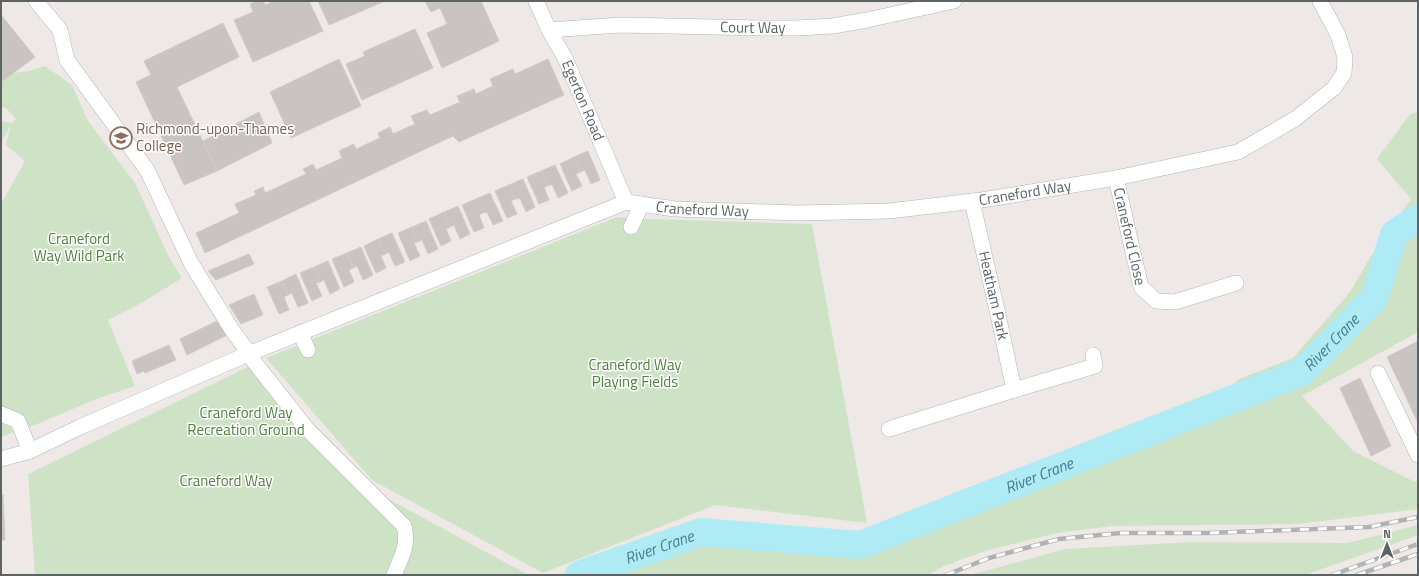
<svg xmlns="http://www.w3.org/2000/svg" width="1419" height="576" font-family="'Titillium Web',sans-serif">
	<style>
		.green { fill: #cee2c6 }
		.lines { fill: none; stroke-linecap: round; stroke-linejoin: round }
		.river { stroke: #afebf4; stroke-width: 28 }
		.building { fill: #c9c4c2; stroke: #d2cac5 }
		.minor-casing { stroke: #b1b4b6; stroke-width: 16 }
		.minor { stroke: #fff; stroke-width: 15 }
		.rail-casing { stroke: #b1b2b2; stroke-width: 4.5 }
		.rail { stroke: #fff; stroke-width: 3; stroke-dasharray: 9; stroke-linecap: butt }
		.labels { text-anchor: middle; stroke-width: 3; stroke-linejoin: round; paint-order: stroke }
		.street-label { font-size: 15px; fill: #5d6264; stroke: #fff }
		.education-label { font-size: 15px; fill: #785e54; stroke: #fff; text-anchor: start }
		.park-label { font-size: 15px; fill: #518041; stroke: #fff }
		.water-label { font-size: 16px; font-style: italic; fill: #447d8b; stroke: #fff }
	</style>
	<rect width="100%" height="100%" fill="#eee9e6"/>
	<path class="green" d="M45 66 72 85 88 121 135 183 169 257 182 278 145 301 108 320 135 386 99 398 30 427 17 412 1 406V204L25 161 6 145 11 125 1 142V121L12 123 16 119 6 108 1 107V75L28 71Z
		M1418 112V332L1302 396 1353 451 1415 482 1418 481V509L1298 524 1112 526 1057 533 985 551 944 566 928 575H609L696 545 862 551 1223 406 1237 380 1293 358 1350 292 1371 256 1411 199 1377 159 1410 114Z
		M617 217 648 219 812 224 867 523 715 505 543 573 372 480 266 358Z
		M248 367 399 528 403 541 387 575H35L28 474Z
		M1 421 5 422 15 432 1 437Z
		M379 494 525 573 526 575H398L409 548Z
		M1418 525V535L1305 575H971L1065 549 1192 542 1348 543Z"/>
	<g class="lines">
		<path class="river" id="s1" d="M579 575 701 532 860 545 1302 372 1374 298 1394 234 1418 218"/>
	</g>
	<path class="building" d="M257 1H264L265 5 274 1H309L323 31 253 62 234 20 253 12 250 4Z
		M318 1H385L329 25Z
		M425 1H481L499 41 442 68 427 33 447 24 440 8 431 12Z
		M1 15 35 57 1 82Z
		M223 23 239 57 177 87 217 171 184 185 136 82 151 75 144 61Z
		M415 29 433 68 362 100 346 64 365 56 363 52Z
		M339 59 361 106 291 138 270 92Z
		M548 59 564 95 459 142 453 136 205 253 196 233 239 213 235 204 256 195 254 191 263 187 265 193 306 174 303 169 313 164 316 170 342 158 339 151 354 144 356 149 380 138 378 133 390 127 393 134 415 124 411 116 427 110 430 115 460 102 457 96 474 89 476 94 493 86 490 79 513 69 515 74Z
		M259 112 272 143 217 171 203 141Z
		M588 151 600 180 591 184 585 170 580 172 574 157Z
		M574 157 580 172 576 174 582 186 572 191 560 164Z
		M555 165 568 193 558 198 552 184 548 186 541 171Z
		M541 171 548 186 544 187 549 200 539 204 527 177Z
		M523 179 535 207 526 212 520 198 515 199 509 185Z
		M509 185 515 199 511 201 517 214 507 218 495 191Z
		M490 193 503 221 493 225 487 212 483 213 476 199Z
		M476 199 483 213 479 215 484 228 474 232 462 205Z
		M458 206 470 234 460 239 454 225 450 227 444 212Z
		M444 212 450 227 446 229 451 241 441 246 429 219Z
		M426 221 438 249 428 254 422 240 418 242 412 227Z
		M412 227 418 242 414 243 420 256 410 261 398 233Z
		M392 233 405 262 395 266 389 252 385 254 378 239Z
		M378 239 385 254 381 256 386 268 376 273 364 246Z
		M361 247 373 275 363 280 357 266 353 268 347 253Z
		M347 253 353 268 349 270 354 282 344 287 332 259Z
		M249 254 254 264 216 280 208 271Z
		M328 261 340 289 330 294 324 280 320 282 314 267Z
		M314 267 320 282 316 283 322 296 312 301 300 273Z
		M296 274 308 303 298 307 292 293 288 295 282 281Z
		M282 281 288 295 284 297 289 310 279 314 267 287Z
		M254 294 263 315 241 324 229 305Z
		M217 321 227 335 187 355 180 339Z
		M1418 341V423L1387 357Z
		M169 345 176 360 145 373 144 371 137 374 132 361Z
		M1360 378 1391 446 1371 456 1340 388Z
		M1 495H3L5 540H1Z"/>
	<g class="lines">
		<g class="minor-casing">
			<g id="minor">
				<path d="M36 1 60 30 67 60 147 170 191 263 232 330 249 353"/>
				<path id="s2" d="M536 1 549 30 565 58 626 202"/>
				<path id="s3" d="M549 30 620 25 761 28H797L833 26 867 20 954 1"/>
				<path id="s4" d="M1116 178 1141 287 1156 301 1175 302 1236 283"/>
				<path id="s5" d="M972 201 997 310 1014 390"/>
				<path d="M631 227 642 204"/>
				<path d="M300 333 308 350"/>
				<path d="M248 354 307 429 404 526C409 545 401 558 394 575"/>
				<path d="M1378 373 1418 455"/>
				<path d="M1 414 18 421 30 451"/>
				<path d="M889 429 1014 390 1095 366 1093 355"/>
				<path id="s6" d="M1 459 30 451 80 427 248 354 626 202 675 209 798 213 889 211 982 200 1116 178 1238 152 1295 119 1334 88 1344 73 1345 57 1338 35 1320 1"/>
			</g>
		</g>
		<use href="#minor" class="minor"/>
		<g class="rail-casing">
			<path id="rail" d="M946 575 989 558 1059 539 1120 533H1208L1369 527 1418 517
				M1332 575 1418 544
				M1357 575 1418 554"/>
		</g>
		<use href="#rail" class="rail"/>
	</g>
	<defs>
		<g id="university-ring" transform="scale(1.15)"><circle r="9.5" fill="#fff" stroke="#8d6e63" stroke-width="1.5"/><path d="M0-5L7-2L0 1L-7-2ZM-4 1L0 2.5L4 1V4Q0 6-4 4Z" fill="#8d6e63"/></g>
	</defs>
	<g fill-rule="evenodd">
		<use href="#university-ring" x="121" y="138"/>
	</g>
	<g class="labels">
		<g class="street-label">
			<text dy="5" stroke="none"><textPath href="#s3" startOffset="204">Court Way</textPath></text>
			<text dy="5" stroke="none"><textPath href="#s2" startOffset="110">Egerton Road</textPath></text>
			<text dy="5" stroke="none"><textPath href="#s6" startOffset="1077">Craneford Way</textPath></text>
			<text dy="5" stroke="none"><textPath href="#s6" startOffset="753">Craneford Way</textPath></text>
			<text dy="5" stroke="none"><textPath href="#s4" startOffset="60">Craneford Close</textPath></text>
			<text dy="5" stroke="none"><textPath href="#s5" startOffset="97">Heatham Park</textPath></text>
		</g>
		<g class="education-label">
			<text x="136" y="134">Richmond-upon-Thames<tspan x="136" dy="17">College</tspan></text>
		</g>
		<g class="park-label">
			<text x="79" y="244">Craneford<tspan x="79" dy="17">Way Wild Park</tspan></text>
			<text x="635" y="370">Craneford Way<tspan x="635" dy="17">Playing Fields</tspan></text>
			<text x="246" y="418">Craneford Way<tspan x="246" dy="17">Recreation Ground</tspan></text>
			<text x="226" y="486">Craneford Way</text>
		</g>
		<g class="water-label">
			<text dy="6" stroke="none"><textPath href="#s1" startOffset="805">River Crane</textPath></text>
			<text dy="6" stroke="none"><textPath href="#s1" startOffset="481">River Crane</textPath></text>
			<text dy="6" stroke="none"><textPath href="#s1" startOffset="85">River Crane</textPath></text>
		</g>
	</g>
	<rect width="1419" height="576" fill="none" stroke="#5d6264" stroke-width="4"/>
	<g transform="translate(1387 544)" stroke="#ffffff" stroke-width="3" paint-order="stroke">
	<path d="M0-3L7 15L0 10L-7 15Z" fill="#5d6264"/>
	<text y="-6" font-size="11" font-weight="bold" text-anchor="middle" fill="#5d6264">N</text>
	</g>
</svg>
